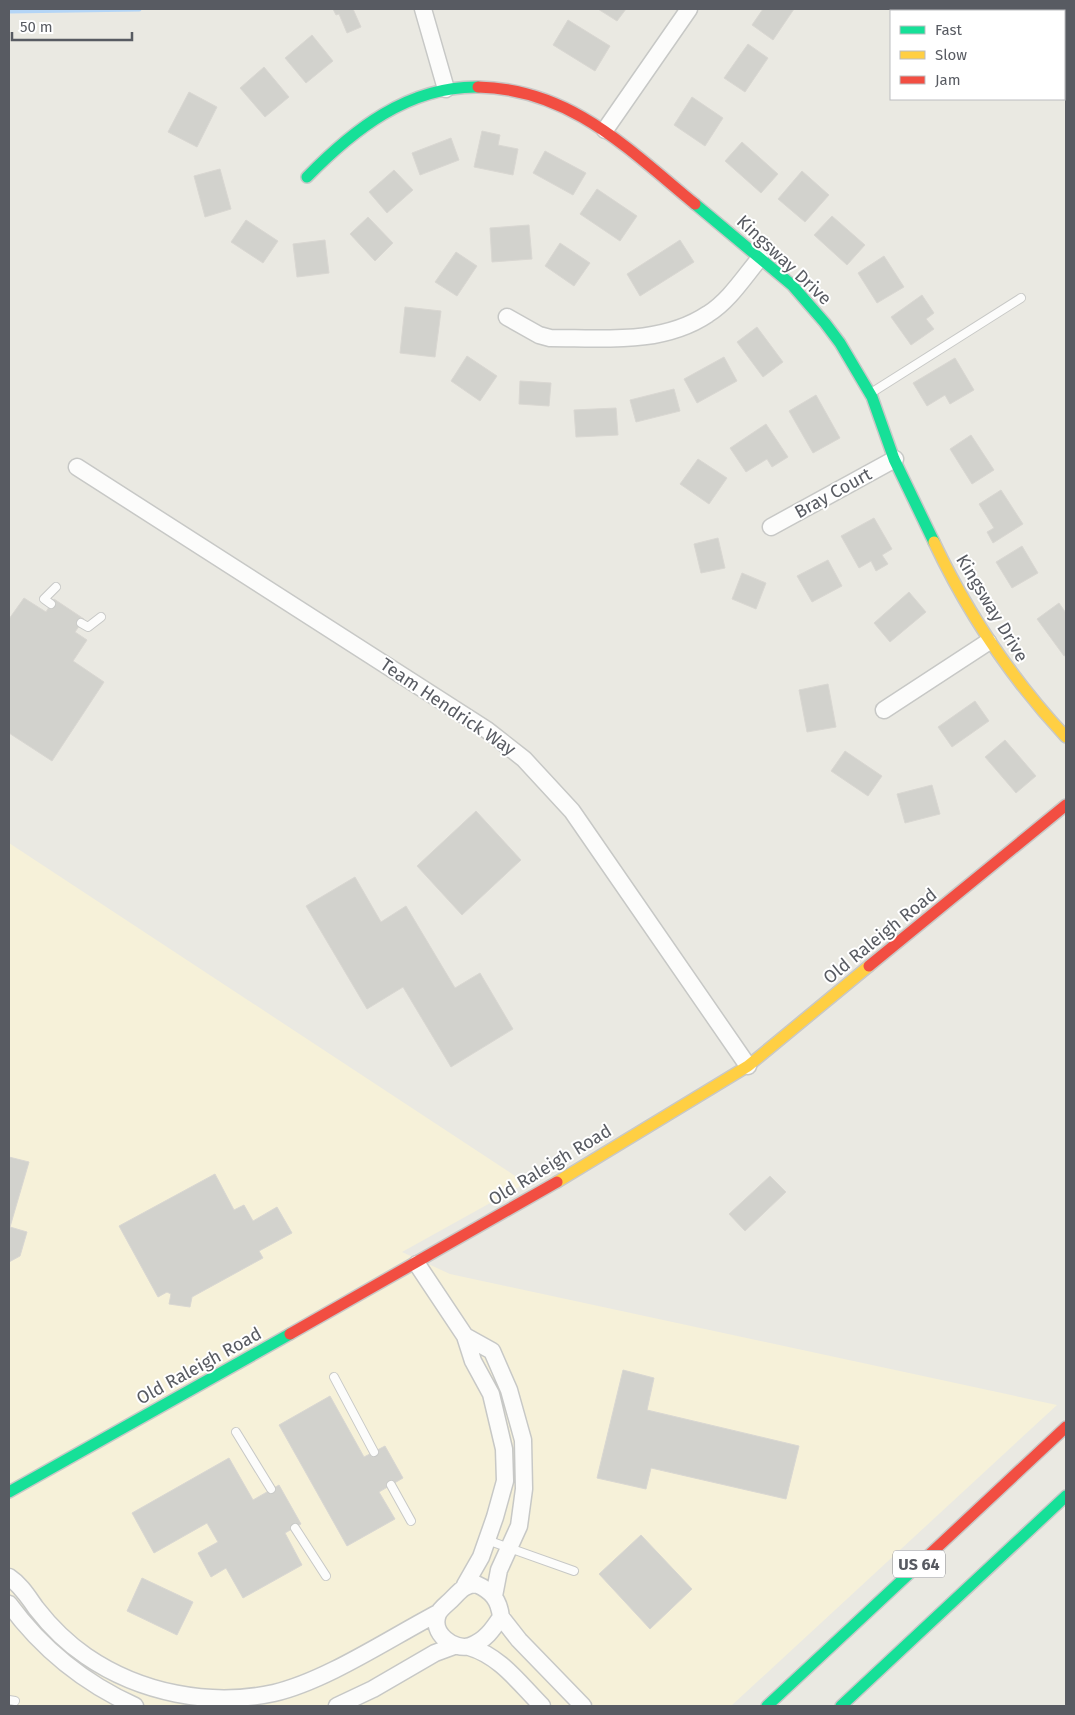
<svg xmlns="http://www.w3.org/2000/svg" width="1075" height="1715" font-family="'Fira Sans',sans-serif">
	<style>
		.commercial { fill: #f6f1d9 }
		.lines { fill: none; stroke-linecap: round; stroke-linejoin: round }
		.stream { stroke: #b4d5f6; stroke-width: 5 }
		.building { fill: #d2d2cd; stroke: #d9d7d2 }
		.lane-casing { stroke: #c7c8c6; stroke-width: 10 }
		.street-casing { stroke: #c7c8c6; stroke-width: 19 }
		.fast-casing { stroke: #c8c8c7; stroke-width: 14 }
		.slow-casing { stroke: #c8c8c7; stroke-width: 14 }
		.jam-casing { stroke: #c8c8c7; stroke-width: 14 }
		.lane { stroke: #fcfcfb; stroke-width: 8 }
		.street { stroke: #fcfcfb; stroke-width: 16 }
		.fast { stroke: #16e098; stroke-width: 11 }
		.slow { stroke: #ffcf43; stroke-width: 11 }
		.jam { stroke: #f24e42; stroke-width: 11 }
		.labels { text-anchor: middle; stroke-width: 4; stroke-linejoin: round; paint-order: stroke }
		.shield { fill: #fff; stroke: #8a8c91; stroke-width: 1 }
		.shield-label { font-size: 16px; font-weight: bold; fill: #585b62 }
		.street-label { font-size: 18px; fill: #585b62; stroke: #fff }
	</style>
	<rect width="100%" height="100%" fill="#eae9e2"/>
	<path class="commercial" d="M9 843 526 1183 402 1252 450 1274 1057 1405 731 1706H9Z"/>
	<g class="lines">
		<path class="stream" d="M9 11 139 9"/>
	</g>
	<path class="building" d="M333 9H353L361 27 347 33 339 14 336 15Z
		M598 9H626L617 21Z
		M763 9H794L773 40 752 25Z
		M568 20 610 46 595 71 553 45Z
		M312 35 333 61 306 83 285 58Z
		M748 44 768 58 745 92 724 78Z
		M264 67 289 97 265 117 240 88Z
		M189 92 217 107 197 147 168 132Z
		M692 97 723 118 705 146 674 125Z
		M482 131 500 135 498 145 518 149 513 175 474 167Z
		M451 138 459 160 420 175 412 153Z
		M742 142 778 174 761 193 725 161Z
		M545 151 586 173 573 195 533 173Z
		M220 169 231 209 205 217 194 176Z
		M394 170 413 190 387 213 369 192Z
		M802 171 829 195 805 222 778 199Z
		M597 189 637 216 620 241 580 214Z
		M832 216 865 245 847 265 814 235Z
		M368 217 393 243 375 261 350 234Z
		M246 220 278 241 263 263 231 242Z
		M529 225 532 259 492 262 490 228Z
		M325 240 329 273 297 277 293 244Z
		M680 240 694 262 640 296 627 274Z
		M560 243 590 263 574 286 545 266Z
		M456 252 477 266 457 296 435 282Z
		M884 256 904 287 877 303 858 273Z
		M922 295 934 313 926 319 934 329 911 345 891 317Z
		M405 307 441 311 435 357 400 353Z
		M757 327 783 362 763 377 737 342Z
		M467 356 497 376 480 401 451 381Z
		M724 357 737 381 697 403 684 379Z
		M955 358 974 390 950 404 945 395 927 406 913 383Z
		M520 381 551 383 549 406 519 404Z
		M674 389 680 411 636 422 630 400Z
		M816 395 840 438 813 453 789 411Z
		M616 408 618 435 576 437 574 410Z
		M766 424 788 457 772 467 767 459 746 472 730 448Z
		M971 435 994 470 972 484 950 449Z
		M698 459 727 478 709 504 680 484Z
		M1001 490 1023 524 993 543 987 532 994 528 979 504Z
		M874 518 892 549 882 555 888 564 876 571 871 561 859 568 841 536Z
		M718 538 725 568 701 573 694 544Z
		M1022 546 1038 573 1012 588 996 562Z
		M828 560 842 586 812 602 797 576Z
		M742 573 766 583 756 609 732 599Z
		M909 592 926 612 890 642 874 623Z
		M24 598 46 612 54 599 84 619 75 632 87 640 73 661 104 682 52 761 9 733V619Z
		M1059 603 1066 613V655L1064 656 1037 619Z
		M828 684 836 727 807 732 799 690Z
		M975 701 989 721 952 747 938 727Z
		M1005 740 1036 776 1016 793 985 757Z
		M845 751 882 776 868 796 831 771Z
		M932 785 940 814 905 823 897 794Z
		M476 811 521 860 462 915 417 866Z
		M355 877 381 922 406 906 455 988 480 973 513 1029 451 1067 403 987 367 1009 306 906Z
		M9 1157 29 1162 10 1227 27 1232 20 1256 9 1262Z
		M215 1174 234 1210 244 1205 253 1221 277 1207 292 1233 259 1251 263 1258 192 1297 190 1307 169 1304 171 1294 167 1292 158 1297 119 1226Z
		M770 1176 786 1192 745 1231 729 1214Z
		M623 1370 654 1378 647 1410 799 1446 786 1499 651 1468 646 1489 597 1478Z
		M330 1396 364 1457 385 1446 403 1478 379 1492 395 1519 347 1546 279 1425Z
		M229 1458 253 1500 279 1485 301 1524 285 1533 302 1565 243 1598 226 1568 211 1577 198 1553 218 1542 207 1523 154 1553 132 1513Z
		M641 1535 692 1589 650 1629 599 1574Z
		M142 1578 193 1602 177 1635 127 1611Z"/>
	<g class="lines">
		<g class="lane-casing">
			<path id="lane" d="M871 393 1021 298
				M51 604 44 599 56 587
				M81 623 88 627 101 617
				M334 1377 374 1452
				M236 1432 271 1489
				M391 1485 411 1521
				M295 1528 326 1576
				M487 1540 574 1571
				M9 1700 15 1701"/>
		</g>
		<g class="street-casing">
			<path id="street" d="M423 9 446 89
				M605 130 689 9
				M507 317 539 335 550 338C602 338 662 345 708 314 729 301 744 277 760 258
				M77 467 487 730 524 759 572 811 748 1066
				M771 527 895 459
				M884 710 988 642
				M417 1264 465 1336 473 1361 491 1394 504 1449 505 1481 495 1517 481 1557 465 1585
				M465 1336 492 1351 509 1390 523 1440 524 1489 519 1526 499 1570 494 1596
				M9 1577C21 1585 28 1597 36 1608 50 1626 67 1643 86 1656 140 1693 210 1707 274 1693 326 1681 390 1638 438 1613
				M476 1584C492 1591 499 1600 501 1617 493 1629 485 1641 470 1646 454 1651 430 1633 438 1614 440 1609 447 1604 451 1600 460 1591 464 1585 476 1584Z
				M9 1604C42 1649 84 1683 135 1706
				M501 1617 519 1640 583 1706
				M469 1647C500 1656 519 1683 542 1706
				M337 1706 373 1689 435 1653 454 1646"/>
		</g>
		<g class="fast-casing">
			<path id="fast" d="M307 177C353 130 408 86 478 87
				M695 204 792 285 825 323 840 343 872 397 894 459 934 542
				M9 1492 290 1334
				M767 1706 913 1570
				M841 1706 1066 1496"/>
		</g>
		<g class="slow-casing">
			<path id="slow" d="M934 542C968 614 1011 678 1066 737
				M557 1182 748 1066 869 966"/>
		</g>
		<g class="jam-casing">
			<path id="jam" d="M478 87C571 89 628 149 695 204
				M869 966 1066 805
				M290 1334 557 1182
				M913 1570 1066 1427"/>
		</g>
		<use href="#lane" class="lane"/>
		<use href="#street" class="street"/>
		<use href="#fast" class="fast"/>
		<use href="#slow" class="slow"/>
		<use href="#jam" class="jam"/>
	</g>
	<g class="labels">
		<rect class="shield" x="893" y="1550.5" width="52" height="27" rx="4"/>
		<g class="shield-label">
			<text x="919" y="1570">US 64</text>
		</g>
		<g class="street-label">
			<text transform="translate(784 260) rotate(43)" y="6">Kingsway Drive</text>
			<text transform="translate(833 493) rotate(-29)" y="6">Bray Court</text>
			<text transform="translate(992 608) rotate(59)" y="6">Kingsway Drive</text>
			<text transform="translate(448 707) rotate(34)" y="6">Team Hendrick Way</text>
			<text transform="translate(880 936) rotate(-39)" y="6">Old Raleigh Road</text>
			<text transform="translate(550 1165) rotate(-31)" y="6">Old Raleigh Road</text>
			<text transform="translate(199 1366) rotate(-29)" y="6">Old Raleigh Road</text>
		</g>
	</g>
	<rect width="1075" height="1715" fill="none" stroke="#585b62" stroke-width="20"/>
	<rect x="890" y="10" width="175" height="90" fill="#ffffff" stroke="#bcbdc0"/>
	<rect x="900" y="26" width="25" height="8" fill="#16e098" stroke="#bcbdc0"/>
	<text x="935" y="35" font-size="15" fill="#585b62">Fast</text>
	<rect x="900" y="51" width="25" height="8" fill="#ffcf43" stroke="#bcbdc0"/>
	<text x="935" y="60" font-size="15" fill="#585b62">Slow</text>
	<rect x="900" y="76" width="25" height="8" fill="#f24e42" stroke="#bcbdc0"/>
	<text x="935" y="85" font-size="15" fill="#585b62">Jam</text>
	<path d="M12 32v8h120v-8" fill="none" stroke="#585b62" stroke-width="2.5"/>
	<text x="20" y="32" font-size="15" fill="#585b62" stroke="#ffffff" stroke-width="4" paint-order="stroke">50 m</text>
</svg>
